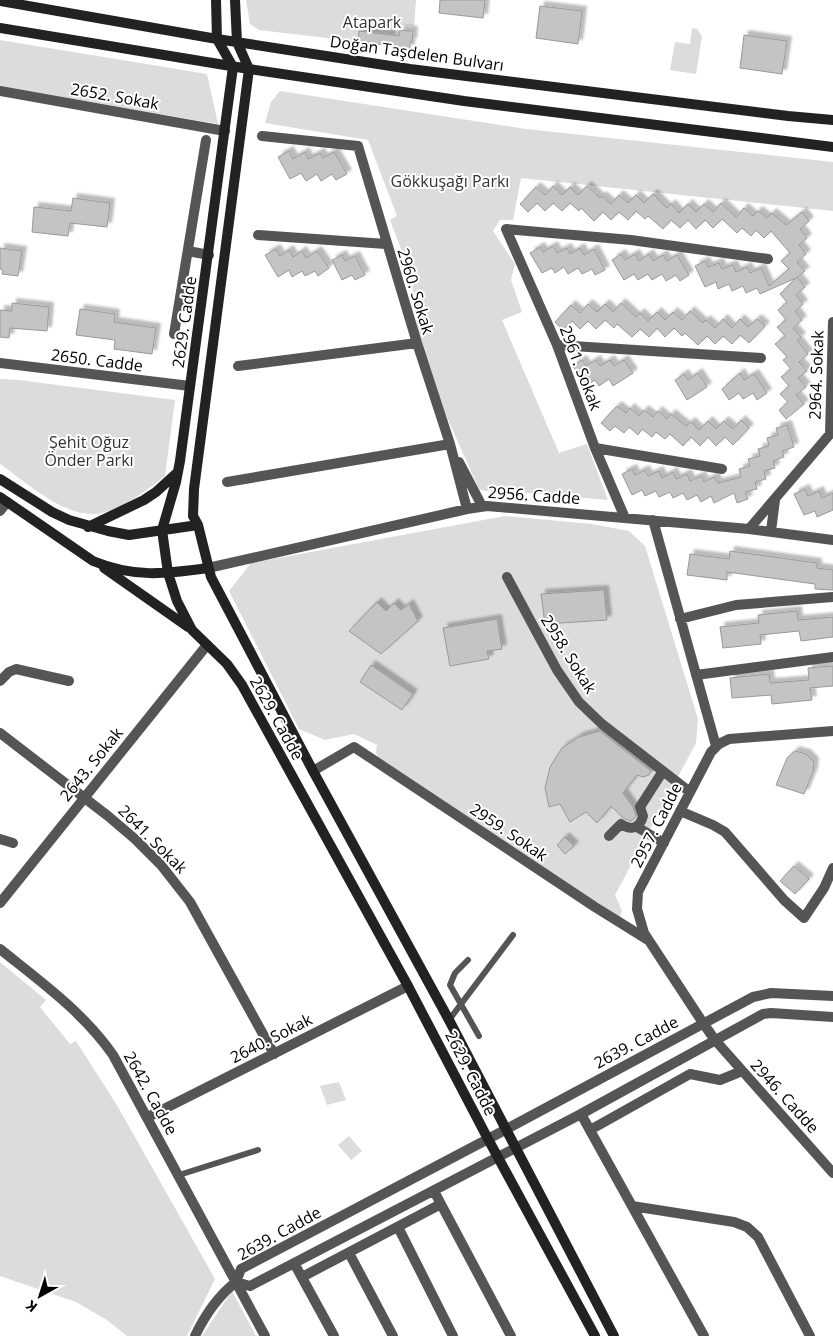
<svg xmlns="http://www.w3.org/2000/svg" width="833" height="1336" font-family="'Open Sans',sans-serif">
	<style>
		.green { fill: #dcdcdc }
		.building { fill: #c4c4c4; stroke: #999; filter: url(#shadow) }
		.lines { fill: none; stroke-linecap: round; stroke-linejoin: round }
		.service { stroke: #555; stroke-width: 6 }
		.minor { stroke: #555; stroke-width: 10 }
		.tertiary { stroke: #555; stroke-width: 10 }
		.secondary { stroke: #222; stroke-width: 10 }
		.labels { text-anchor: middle; stroke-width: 4; stroke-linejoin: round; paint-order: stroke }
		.park-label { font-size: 16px; fill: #333; stroke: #fff }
		.street-label { font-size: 16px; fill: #000; stroke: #fff }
	</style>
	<defs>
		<filter id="shadow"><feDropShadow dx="4.5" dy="-4.5" stdDeviation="1" flood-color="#0004"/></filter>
	</defs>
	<rect width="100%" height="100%" fill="#fff"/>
	<path class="green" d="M246 0H416L414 26 396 25 394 46 259 30 250 24Z
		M692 28 697 29 702 36 696 74 670 70 675 42 690 44Z
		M0 40 207 74 218 124 0 86Z
		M280 91 526 129 833 162V211L521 178 513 220H500L493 231 515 264 511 280 522 312 502 320 559 453 587 444 608 500 518 492 485 491 479 489 445 413 418 333 411 275 390 220 397 216 368 140 265 123 271 102Z
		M0 379 19 380 175 400 165 476C147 490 118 513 94 514 61 515 26 482 0 464Z
		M505 516 592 524 629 531 645 546 698 719 696 743 615 895 622 911 620 917 379 760 376 752 377 745 354 734 325 740 299 729 229 591 251 563Z
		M0 962 46 1000 40 1007 70 1044 76 1041 118 1107 215 1279 187 1336H127L107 1320 76 1302 0 1276Z
		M339 1082 346 1100 327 1105 320 1086Z
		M349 1136 362 1151 351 1160 338 1145Z
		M232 1291 256 1336H202Z"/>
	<path class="building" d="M440 0H485L483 18 439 13Z
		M540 6 582 11 578 44 536 38Z
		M400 30 413 31 412 42H410V49L358 41 359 31 399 36Z
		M744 35 787 41 782 74 740 68Z
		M289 151 293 159 305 152 308 159 320 153 323 158 334 152 347 174 336 180 332 174 321 181 317 174 306 181 301 173 290 179 278 157Z
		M553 186 562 195 570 187 578 195 587 186 600 198 602 196 611 204 619 195 628 203 636 195 644 203 653 194 667 208 671 204 679 213 688 204 696 212 704 204 713 212 721 203 736 217 744 208 753 216 758 211 767 218 772 213 786 225 802 212 809 221 800 229 807 238 799 245 806 254 797 262 805 271 797 277 805 287 796 295 803 304 795 311 802 320 793 328 801 337 797 340 808 354 799 362 807 371 798 378 806 387 796 395 804 404 786 419 779 410 788 402 780 394 789 386 781 377 791 369 783 360 787 357 775 344 785 336 777 327 786 320 778 310 787 302 780 294 796 278 760 294 757 288 746 293 743 286 732 291 729 284 718 289 716 282 705 287 695 266 705 261 708 267 719 263 722 269 733 265 736 272 747 267 750 273 761 268 769 286 789 269 781 261 790 253 771 231 764 238 756 230 751 236 742 228 737 233 722 219 713 228 705 220 696 229 688 220 680 228 671 220 663 229 648 216 645 219 636 211 628 220 619 212 611 220 603 212 594 221 581 208 579 211 570 203 562 211 553 203 545 211 537 203 528 212 520 204 536 187 545 195Z
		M73 198 110 203 107 227 70 223 68 236 32 232 34 207 71 211Z
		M553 246 557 253 567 248 570 254 580 248 584 255 594 249 605 270 595 275 592 269 582 274 578 268 568 274 564 267 555 273 552 268 542 273 530 253 540 247 543 252Z
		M0 248 22 251 18 276 2 274 3 270 0 269Z
		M276 249 280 256 289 250 293 257 302 251 306 258 317 251 329 268 318 276 315 271 305 276 302 271 292 277 289 270 278 277 265 255Z
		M621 254 625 260 635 254 639 261 649 254 653 261 663 255 667 261 677 255 689 275 680 281 676 275 666 281 662 274 652 280 648 274 638 280 634 274 624 280 612 260Z
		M342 255 345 261 355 256 365 275 355 280 352 275 342 280 332 260Z
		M12 303 49 307 47 331 10 328 9 338 0 337V310L12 311Z
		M621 303 636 317 640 313 648 321 657 312 665 320 673 312 682 320 690 311 703 323 706 320 715 328 723 319 732 328 740 319 748 327 757 319 765 326 749 343 740 335 732 344 723 336 715 344 707 336 698 345 685 333 682 336 674 328 665 337 657 328 649 337 640 329 632 337 617 324 614 328 605 320 596 329 588 321 580 329 572 321 563 330 555 322 571 305 580 313 588 304 597 312 605 304 613 312Z
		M80 309 115 314 114 322 156 328 152 354 114 349 115 340 76 335Z
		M582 360 586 366 596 360 600 366 610 360 614 366 624 360 633 373 613 386 609 379 599 386 595 380 585 386 573 366Z
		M698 373 707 387 687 400 675 380 684 374 688 380Z
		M740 373 744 380 754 374 767 393 757 400 753 393 743 399 739 393 729 400 722 389Z
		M617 406 626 413 630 408 639 416 644 410 653 417 658 411 667 419 671 414 686 426 691 422 699 430 708 421 716 429 724 421 733 429 741 420 749 428 733 445 725 437 716 446 708 437 700 446 691 437 683 446 670 434 665 439 656 432 652 437 642 429 638 435 629 427 624 433 615 426 610 431 601 423Z
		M787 425 794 447 782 451 784 457 773 461 775 468 764 471 766 479 755 482 757 489 745 492 748 499 737 503 734 493 714 503 711 496 701 502 697 495 687 500 683 493 673 498 670 492 659 497 656 491 645 496 642 490 632 495 622 474 632 469 635 475 645 470 648 476 659 471 662 478 673 472 676 479 687 474 690 481 701 476 704 482 714 477 718 483 741 477 739 469 750 466 748 459 760 456 758 449 769 446 767 438 778 435 776 428Z
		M805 489 808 496 819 491 822 498 833 493V510L817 517 815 511 804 515 794 494Z
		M730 551 817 563V568L833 570V590L815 589V584L727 572V580L687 575 690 554 729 559Z
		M604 590 607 620 545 624 541 594Z
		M377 602 386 611 394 603 401 610 409 604 418 621 381 654 349 631Z
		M797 611 798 620 833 617V637L801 641 799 631 760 635 761 644 723 648 720 627 759 623 758 615Z
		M497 619 502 649 487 651 489 659 450 666 443 628Z
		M371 665 413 694 402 710 360 682Z
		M833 666V686L810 688 812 700 772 704 771 695 732 698 730 678 769 674 770 683 809 680 808 668Z
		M600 731 651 771 649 775 643 777 637 775 623 793 633 807 636 816 633 820 630 821 623 818 611 806 597 823 586 812 570 822 560 804 549 807 545 788 550 767 562 748 579 737Z
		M795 751 806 754 814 762 813 772 804 794 776 785 787 758Z
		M565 837 574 846 565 854 557 845Z
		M794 866 809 879 795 894 780 881Z"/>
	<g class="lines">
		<path class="service" d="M468 960 455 973 450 985 479 1036
			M449 1020 513 935
			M179 1175 258 1150"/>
		<path class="minor" d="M0 91 225 131
			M262 136 358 146 417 343 450 444 467 509
			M258 235 386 244
			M188 251 209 255
			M174 334 206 140
			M557 345 761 358
			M0 363 190 386
			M238 366 417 343
			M595 448 722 469
			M459 462 482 506
			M227 482 450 444
			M0 511 7 502
			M625 518 595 448 557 345 506 229 631 240 768 259
			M653 520 716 746
			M749 529 830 434 833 322
			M771 531 775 500
			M208 568 467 509 487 506 749 529 833 540
			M507 577 557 670 579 702 602 724 690 792
			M680 619 736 605 833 597
			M696 675 833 657
			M0 681 9 672 16 669 69 681
			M0 733 108 816 135 839 161 865 190 902 274 1054
			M313 771 354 747 595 907 648 940
			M680 811 713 825 725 832 784 900 804 918 824 888 833 868
			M637 827 664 843
			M609 836 621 824C631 831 640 828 643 816L640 807 663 771
			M0 839 13 843
			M0 903 207 645
			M0 949C41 982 83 1012 113 1055L265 1336
			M703 1023 644 933 637 909 638 892 711 752 719 744 729 739 833 731
			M715 1040 833 1173
			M581 1114 704 1336
			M148 1117 408 986
			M590 1130 690 1074 720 1080 742 1071
			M434 1191 511 1336
			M632 1206 734 1222 747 1227 758 1237 810 1336
			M398 1227 453 1336
			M349 1253 393 1336
			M294 1263 334 1336
			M302 1277 441 1204
			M236 1282 250 1286 498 1157
			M236 1282 241 1269 488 1139
			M195 1336C205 1315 218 1296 236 1282"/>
		<path class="tertiary" d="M703 1023 715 1040
			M488 1139 753 997 771 993 833 996
			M498 1157 581 1114 763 1014 771 1013 833 1017"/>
		<path class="secondary" d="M216 0 217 39 233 67 180 461 176 482 162 530 168 573 177 601 192 630 227 664 242 685 408 986 488 1139 595 1336
			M235 0 237 42 249 69
			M0 1 217 39 410 69 788 116 833 120
			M0 28 249 69 464 101 833 147
			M249 69 194 489 193 516 198 525 211 577 313 771 449 1020 614 1336
			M0 479 52 512 69 520 108 531 129 535 198 525
			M0 497 93 561C134 578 165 574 208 568
			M88 527 144 500 156 492 178 472
			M104 568 188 627"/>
	</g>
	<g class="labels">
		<g class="park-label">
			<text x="372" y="28">Atapark</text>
			<text x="450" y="187">Gökkuşağı Parkı</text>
			<text x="89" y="448">Şehit Oğuz<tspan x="89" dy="18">Önder Parkı</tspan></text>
		</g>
		<g class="street-label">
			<text transform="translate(417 53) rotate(8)" y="6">Doğan Taşdelen Bulvarı</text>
			<text transform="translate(115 96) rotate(10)" y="6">2652. Sokak</text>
			<text transform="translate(416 291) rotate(73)" y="6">2960. Sokak</text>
			<text transform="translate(184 322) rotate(-82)" y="6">2629. Cadde</text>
			<text transform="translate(97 360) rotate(7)" y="6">2650. Cadde</text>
			<text transform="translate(581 368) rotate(69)" y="6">2961. Sokak</text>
			<text transform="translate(816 375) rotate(-88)" y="6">2964. Sokak</text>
			<text transform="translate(534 495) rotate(4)" y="6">2956. Cadde</text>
			<text transform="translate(569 654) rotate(58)" y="6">2958. Sokak</text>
			<text transform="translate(277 718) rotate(61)" y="6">2629. Cadde</text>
			<text transform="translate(91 764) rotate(-51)" y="6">2643. Sokak</text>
			<text transform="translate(656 825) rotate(-63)" y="6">2957. Cadde</text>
			<text transform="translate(509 832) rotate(34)" y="6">2959. Sokak</text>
			<text transform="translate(153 839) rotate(45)" y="6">2641. Sokak</text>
			<text transform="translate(271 1038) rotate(-27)" y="6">2640. Sokak</text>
			<text transform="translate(636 1042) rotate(-28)" y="6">2639. Cadde</text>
			<text transform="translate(471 1073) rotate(63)" y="6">2629. Cadde</text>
			<text transform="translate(151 1093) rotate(61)" y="6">2642. Cadde</text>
			<text transform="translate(785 1096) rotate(48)" y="6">2946. Cadde</text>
			<text transform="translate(279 1233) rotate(-29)" y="6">2639. Cadde</text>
		</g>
	</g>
	<g transform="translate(40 1296) rotate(219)" stroke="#ffffff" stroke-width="4" paint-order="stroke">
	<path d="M0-4L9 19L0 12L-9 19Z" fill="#000000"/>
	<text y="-8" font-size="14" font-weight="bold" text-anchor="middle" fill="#000000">K</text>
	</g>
</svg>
